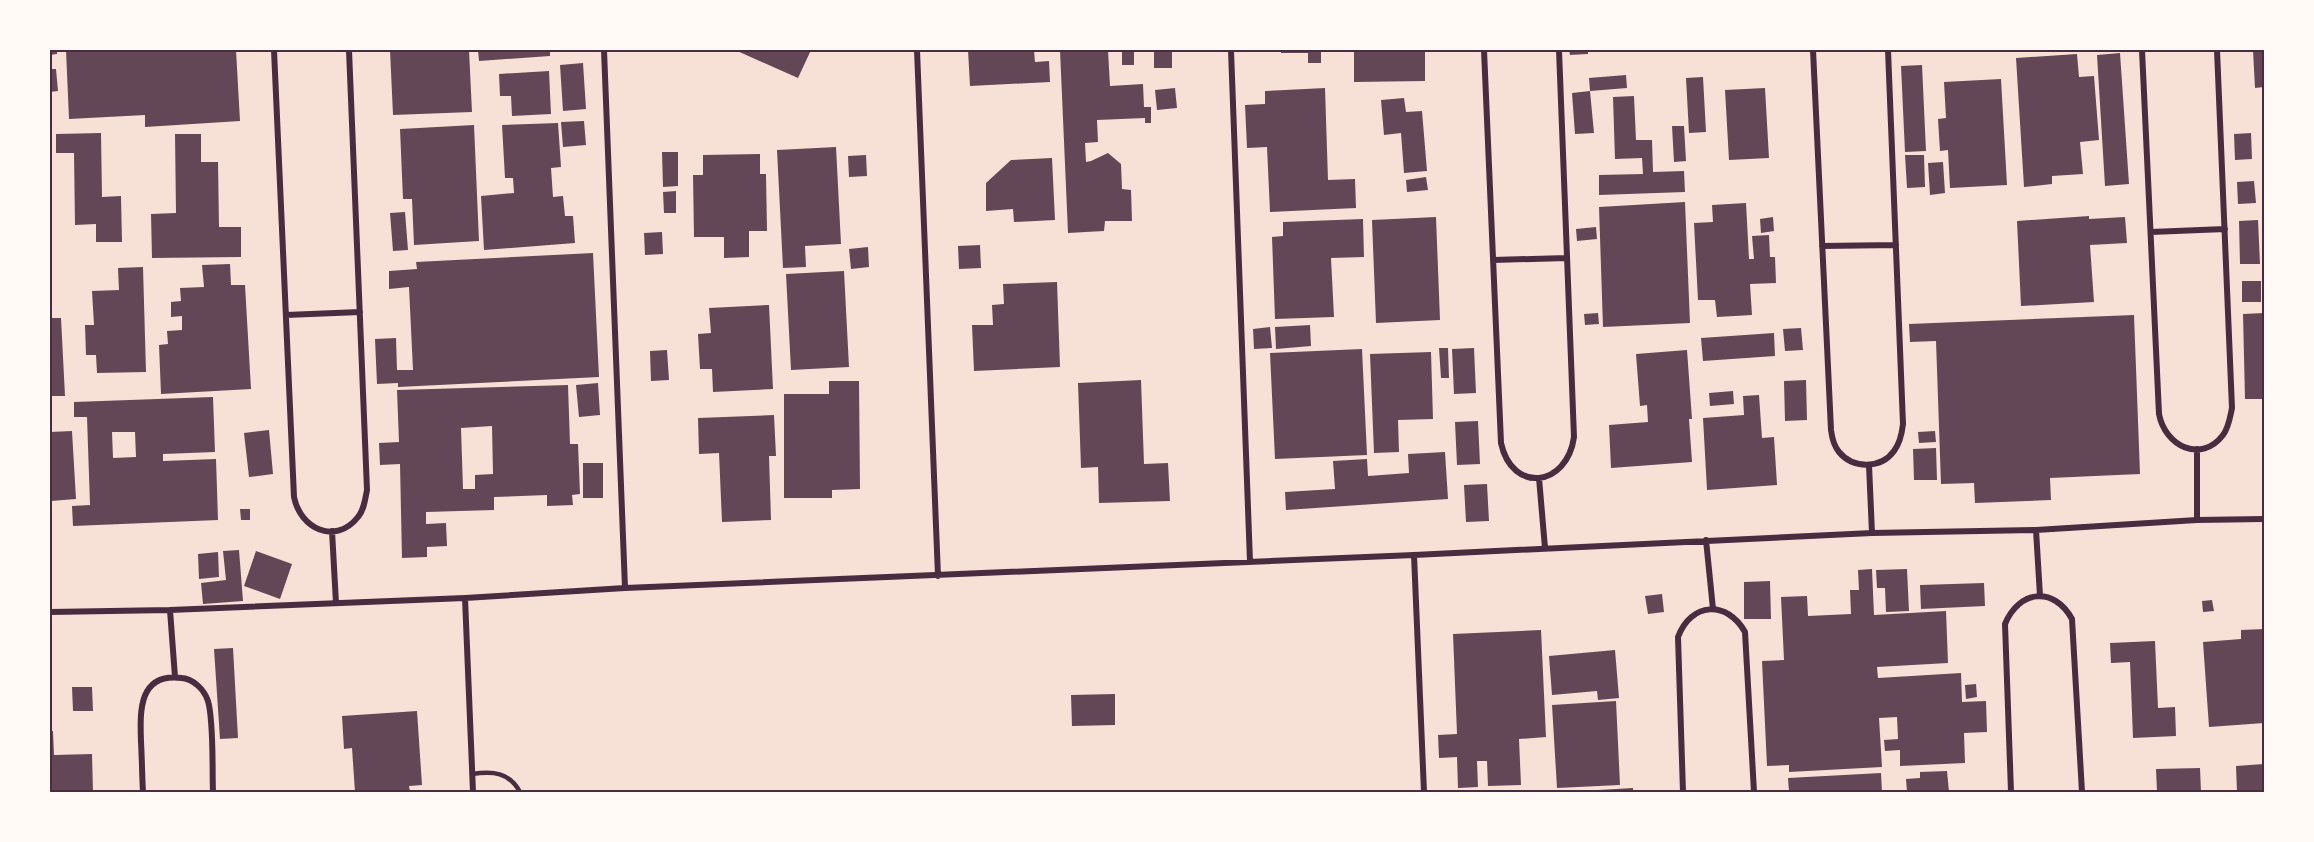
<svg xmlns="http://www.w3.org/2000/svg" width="2314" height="842" font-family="'DejaVu Sans',sans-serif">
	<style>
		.building { fill: #644757; fill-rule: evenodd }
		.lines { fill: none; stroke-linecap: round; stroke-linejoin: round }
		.service { stroke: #4a2c40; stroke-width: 4.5 }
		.minor { stroke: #4a2c40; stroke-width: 6 }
		.neatline { fill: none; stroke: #4a2c40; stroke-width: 2 }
	</style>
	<rect width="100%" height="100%" fill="#f7e1d7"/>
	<path class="building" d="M50 50H57V54L50 55Z
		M66 50H236L240 121 145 127V115L69 119Z
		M390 50H469L472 112 393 115Z
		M478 50H550V56L479 61Z
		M735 50H811L798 78Z
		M968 50H1034L1035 62 1049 61 1050 82 970 86Z
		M1060 50H1108L1110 86 1143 84 1144 107H1151V123H1145V118L1097 120 1098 142 1085 143 1086 162 1091 161 1108 153 1121 164 1122 189 1131 190 1132 221H1105L1104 231 1068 233Z
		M1122 50H1134V65H1122Z
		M1154 50H1172V68H1154Z
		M1281 50H1321V63H1308V53H1281Z
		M1354 50H1425V81L1354 82Z
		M1569 50H1588V54L1570 55Z
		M2253 50H2264V87L2255 88Z
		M2120 53 2129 184 2105 186 2097 55Z
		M2077 54 2079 77 2094 76 2099 140 2080 142 2083 174 2052 176V184L2024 187 2016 58Z
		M583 63 586 109 563 111 560 65Z
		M1922 65 1926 151 1905 152 1901 66Z
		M50 69H56L58 91 50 92Z
		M549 71 551 114 512 116 511 96H500L499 74Z
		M1626 75 1627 88 1590 91 1589 78Z
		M1703 77 1706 132 1689 133 1686 78Z
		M2001 79 2007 185 1950 188 1948 150 1940 151 1938 119 1946 118 1944 82Z
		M1175 88 1177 108 1157 110 1155 90Z
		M1325 88 1328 180 1355 179 1356 208 1270 212 1267 147 1247 148 1245 105 1265 104V91Z
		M1765 88 1769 158 1729 160 1725 90Z
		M1590 91 1594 133 1575 134 1572 93Z
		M1634 96 1636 140H1652L1653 172 1684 171 1685 192 1599 195V175L1643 174 1642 158 1615 159 1613 97Z
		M1404 98 1406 112 1422 111 1427 171 1404 173 1401 133 1384 135 1381 100Z
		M584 121 586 145 563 147 561 122Z
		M558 123 561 167 551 168 553 197 563 196 565 216H573L575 243 484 250 481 196 514 193 513 178H505L502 125Z
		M474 125 479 241 414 245 412 199H403L400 129Z
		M1672 126H1684L1686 161 1674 162Z
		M101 133 102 197 121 196 122 242H96V224L75 225 74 153H56V134Z
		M2251 133 2252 159 2235 160 2234 134Z
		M175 134H201V162H218L219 227H241V257L152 258 151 214 176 213Z
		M836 147 841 244 805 246 806 267 783 268 777 150Z
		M662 152H678V186L663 187Z
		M760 154V174H766L767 231H749V257L724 258V237H694L693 175H703V155Z
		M866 155 867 176 849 177 848 156Z
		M1905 155H1924L1925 187 1907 188Z
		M1052 158 1055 220 1014 222 1013 209 986 211V183L1011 160Z
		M1943 162 1945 193 1930 195 1928 163Z
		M1426 177 1428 190 1407 192 1406 180Z
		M2254 181 2256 203 2238 204 2237 182Z
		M676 191V213H664L663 192Z
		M1685 202 1690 323 1603 327 1599 207Z
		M1746 203 1749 259H1754L1752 236 1769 235 1770 257H1775L1776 283 1750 284 1752 315 1717 317 1715 300H1698L1694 223 1713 222 1712 205Z
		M405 212 408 250 393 251 390 213Z
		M2089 216V219L2125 217 2127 243 2090 245 2094 302 2021 306 2017 221Z
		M1436 217 1440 320 1376 323 1372 220Z
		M1773 217 1774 231 1761 233 1760 219Z
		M1363 219 1364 257 1331 258 1334 317 1275 319 1272 237 1283 236V222Z
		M2258 220 2260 264H2240L2239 221Z
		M1596 227 1597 239 1577 241 1576 229Z
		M662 232 663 254 645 255 644 233Z
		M980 245 981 268 959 269 958 246Z
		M868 247 869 267 851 269 849 249Z
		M593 253 599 377 398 387V383L377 384 375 339 396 338 397 370H413L409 287 389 289V271L417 269 416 262Z
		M230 264 231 285H245L251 389 161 394 159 345 168 344 167 331 182 330V316L171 317V302L181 301 180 288 204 287 202 265Z
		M143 267 146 372 97 373 96 355H86L85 325H94L92 291 119 290 118 268Z
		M844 271 849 367 791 370 786 274Z
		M2242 281H2261V302H2242Z
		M1057 282 1060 367 974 371 972 325H993L992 305 1004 304 1003 284Z
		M769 305 773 389 713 392 712 369H700L698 334 711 333 709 308Z
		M1598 313 1599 324 1585 325 1584 314Z
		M2264 313V399H2245L2243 314Z
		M2134 315 2140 474 2050 478 2051 500 1975 503 1974 483 1941 484 1936 341 1910 342 1909 324Z
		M50 318H61L65 396H50Z
		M1310 325 1311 346 1276 349 1275 327Z
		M1270 327 1272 348 1254 349 1253 329Z
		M1801 328 1803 350 1785 351 1783 329Z
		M1774 333 1775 356 1703 361 1701 338Z
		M1439 348H1448L1449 378H1441Z
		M1474 348 1476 393 1454 394 1452 349Z
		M1362 349 1367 455 1275 459 1270 353Z
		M667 350 669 380 651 381 650 351Z
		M1687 350 1692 419H1689L1692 462 1611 468 1609 425 1648 422 1647 405 1640 406 1636 354Z
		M1431 352 1433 419 1398 420 1399 452 1374 453 1370 354Z
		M1141 380 1144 464 1168 463 1170 501 1099 503 1098 467 1081 468 1078 383Z
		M1806 380 1807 420 1785 421 1784 381Z
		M829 381H859L860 489 832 490V498H784V394H829Z
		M598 383 600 415 579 417 576 385Z
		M568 385 570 444H578L580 494 572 495 573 505 547 506V495L494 497V510L426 512V524L446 523 447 546 427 547V557L402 558 400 464 380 465 379 443 399 442 397 390ZM492 426 493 474 475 475V489H463L461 428Z
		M1733 391 1734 404 1710 406 1709 393Z
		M1759 395 1762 438 1774 437 1777 485 1707 490 1703 418 1744 415 1743 396Z
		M213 397 215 452 163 454V461L216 459 218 520 73 526 72 506 90 505 87 417H74V402ZM112 432H135L136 457 113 458Z
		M774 415 776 456H769L771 520 722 522 719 453 699 454 698 418Z
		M1478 421 1480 464 1457 465 1455 422Z
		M269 430 273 474 249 477 244 433Z
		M72 431 76 499 51 501 50 432Z
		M1935 431 1936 442 1919 443 1918 432Z
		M1936 448 1937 480H1914L1913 449Z
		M1445 452 1448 499 1286 510 1285 492 1335 489 1333 461 1367 459 1368 476 1409 473 1408 454Z
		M583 463H603V498H583Z
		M1487 484 1489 521 1466 522 1464 485Z
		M240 509H250V520H241Z
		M239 550 243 601 203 604 201 583 226 580 223 551Z
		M256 551 292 564 280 599 244 586Z
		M218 552 219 577 199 579 198 554Z
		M1872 569 1874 615 1946 611 1948 663 1877 667 1878 678 1961 673 1962 702 1986 701 1987 732 1964 733 1965 763 1900 766V750L1885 751 1884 740 1898 739 1897 717 1879 718 1882 767 1789 772V765L1767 766 1762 661 1784 660 1781 597 1807 596 1808 616 1851 614 1850 590H1859L1858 570Z
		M1907 569 1909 611 1886 612 1885 588H1877L1876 570Z
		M1770 581 1771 619H1744V582Z
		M1984 583 1985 606 1921 609 1920 585Z
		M1662 594 1664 612 1648 614 1645 596Z
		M2212 600 2214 611 2203 612 2202 601Z
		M2264 629V723L2209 727 2203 642 2241 639V630Z
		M1541 630 1546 737 1519 739 1521 785 1488 786 1487 761H1477L1478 787 1458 788 1457 757 1439 758 1438 735 1457 734 1453 634Z
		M2155 641 2158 708 2175 707 2176 736 2133 738 2130 662 2111 663 2110 643Z
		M233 648 238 738 220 739 214 649Z
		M1615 650 1619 698 1598 700 1597 691 1552 695 1549 656Z
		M1976 684 1977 697 1966 699 1965 685Z
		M72 687H92L93 711H73Z
		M1115 694V725L1072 726 1071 695Z
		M1616 701 1620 785 1557 788 1552 705Z
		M417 711 422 785 409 786 410 792H355L352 748 344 749 342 716Z
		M50 731H53L54 755 92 754 93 792H50Z
		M2264 764V792H2237L2236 766Z
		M2200 768 2201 792H2157L2156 769Z
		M1947 771 1949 792H1907L1906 779 1920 778V772Z
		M1881 773 1882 792H1789L1788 778Z
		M1633 788V792H1581V791Z"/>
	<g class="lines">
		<path class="service" d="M472 774C493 771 509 772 520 792"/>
		<path class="minor" d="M274 50 294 497C300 528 335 546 358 517 364 510 365 500 367 490L349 50
			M604 50 625 588
			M917 50 938 576
			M1231 50 1250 562
			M1484 50 1501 443C1512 494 1567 487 1574 437L1559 50
			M1813 50 1831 430C1832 438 1834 446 1839 452 1853 469 1881 469 1894 451 1900 443 1902 433 1903 424L1888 50
			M2142 50 2159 414C2165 446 2201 464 2223 435 2229 427 2230 417 2232 408L2217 50
			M2151 232 2225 229
			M1822 246 1896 245
			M1493 260 1567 258
			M286 315 360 312
			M2197 449V520
			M1869 465 1872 533
			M1539 478 1545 548
			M2036 530 2040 596
			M332 531 336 603
			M1706 540 1713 609
			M1414 555 1424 792
			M465 598 473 792
			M170 610 175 677
			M50 612 170 610 465 598 625 588 1414 555 1872 533 2036 530 2197 520 2264 519
			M143 792C142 776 142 759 141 742 140 712 138 672 182 678 193 679 204 689 208 701 214 722 212 769 213 792
			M1683 792 1678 637C1691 602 1727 600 1745 632L1754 792
			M2011 792 2005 624C2019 590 2054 586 2072 619L2082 792"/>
	</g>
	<rect width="2314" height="842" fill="none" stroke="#fffaf5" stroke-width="102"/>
	<rect x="51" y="51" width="2212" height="740" class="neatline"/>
</svg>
